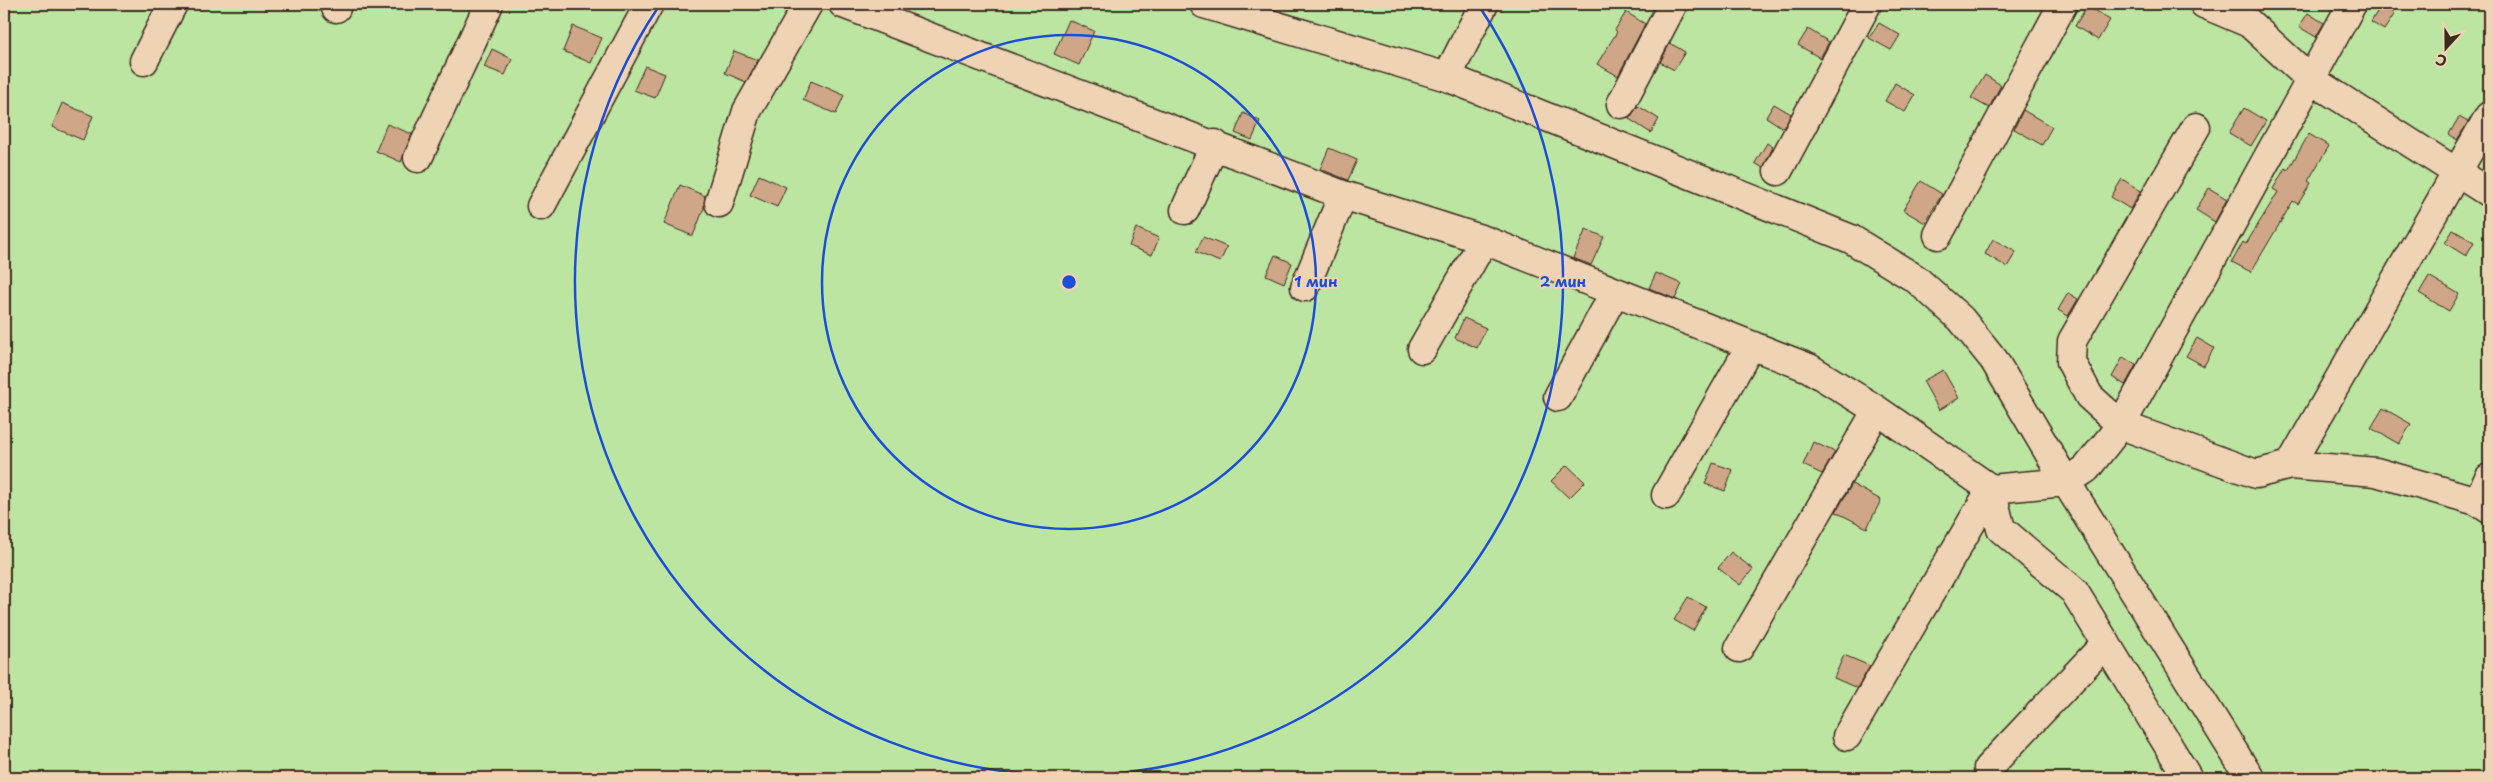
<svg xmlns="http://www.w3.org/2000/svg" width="2493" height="782" font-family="'Playpen Sans',sans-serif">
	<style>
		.green { fill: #bce5a1; stroke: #7c8860 }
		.building { fill: #cfa688; stroke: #3b2a1e }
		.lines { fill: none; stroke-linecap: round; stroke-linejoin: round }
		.minor-casing { stroke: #3b2a1e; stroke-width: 31 }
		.minor { stroke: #eed3b5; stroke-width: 28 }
		.ring { fill: none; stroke: #1d4ed8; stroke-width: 2.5 }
		.centre { fill: #1d4ed8; stroke: #eed3b5; stroke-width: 2.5 }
		.ring-label { font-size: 15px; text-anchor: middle; font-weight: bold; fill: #1d4ed8; stroke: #eed3b5; stroke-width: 4; stroke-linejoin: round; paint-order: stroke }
	</style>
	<rect width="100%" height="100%" fill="#eeceae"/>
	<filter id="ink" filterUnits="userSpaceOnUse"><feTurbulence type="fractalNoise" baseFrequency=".02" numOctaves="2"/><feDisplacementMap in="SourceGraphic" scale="10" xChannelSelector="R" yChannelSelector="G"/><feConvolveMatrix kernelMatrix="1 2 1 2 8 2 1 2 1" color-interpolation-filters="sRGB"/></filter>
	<g filter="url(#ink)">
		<path class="green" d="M4 4H2489V778H4Z"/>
		<path class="building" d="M2381 5 2395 13 2384 30 2371 22Z
			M2087 6 2110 20 2098 40 2075 26Z
			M1626 12 1645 24 1618 76 1597 64 1617 32 1615 30Z
			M2308 13 2324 23 2316 37 2299 27Z
			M1069 20 1094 31 1079 65 1054 54Z
			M1879 23 1900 35 1891 50 1869 38Z
			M573 26 602 38 591 63 563 51Z
			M1808 29 1829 42 1820 58 1798 45Z
			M1670 43 1685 52 1674 70 1660 62Z
			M492 49 512 59 505 75 484 67Z
			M734 51 758 60 746 82 725 73Z
			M645 66 665 74 655 98 634 90Z
			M1985 75 2001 85 1989 108 1971 98Z
			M811 81 844 95 836 114 803 100Z
			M1895 83 1915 95 1905 112 1885 101Z
			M62 103 93 116 83 140 52 127Z
			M1774 104 1791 114 1783 128 1766 117Z
			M1638 106 1659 119 1651 133 1629 119Z
			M2244 108 2266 121 2251 146 2229 133Z
			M2023 110 2052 127 2042 145 2014 129Z
			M1243 113 1260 121 1252 140 1235 133Z
			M2459 117 2468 122 2457 140 2449 134Z
			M387 124 412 134 401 162 376 151Z
			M2309 134 2329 146 2308 181 2311 183 2298 204 2293 201 2251 272 2232 262 2243 242 2246 244 2278 192 2273 189 2285 168 2288 170Z
			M1767 143 1773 147 1763 168 1755 163Z
			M1329 148 1357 160 1348 180 1320 169Z
			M759 175 786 187 777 207 750 195Z
			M2122 179 2141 191 2130 209 2111 197Z
			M1921 181 1942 194 1925 223 1903 210Z
			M680 185 705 196 704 208 693 236 664 224Z
			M2209 188 2227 199 2215 222 2196 210Z
			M1136 228 1159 238 1152 255 1129 246Z
			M1586 229 1604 237 1591 265 1573 258Z
			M2453 230 2474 242 2466 256 2445 243Z
			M1203 237 1227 247 1220 262 1196 252Z
			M1993 239 2016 252 2007 267 1985 254Z
			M1275 255 1292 263 1284 283 1266 275Z
			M1656 273 1682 284 1675 299 1649 288Z
			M2429 276 2459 294 2449 311 2419 293Z
			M2068 293 2078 299 2068 316 2058 310Z
			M1464 318 1486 328 1477 348 1455 338Z
			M2197 338 2214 348 2204 366 2186 356Z
			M2123 357 2136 365 2125 385 2112 377Z
			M1943 370 1959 398 1939 410 1923 381Z
			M2383 408 2411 424 2399 444 2371 428Z
			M1813 442 1835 452 1822 474 1803 465Z
			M1713 463 1733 470 1725 491 1705 484Z
			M1567 465 1585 482 1569 498 1551 481Z
			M1852 484 1881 500 1867 528 1836 512Z
			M1731 552 1753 569 1740 585 1718 568Z
			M1688 597 1706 607 1693 631 1674 620Z
			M1844 655 1870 666 1857 688 1834 678Z"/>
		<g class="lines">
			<g class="minor-casing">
				<path id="minor" d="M843 4 1343 195 1484 240 1809 368 1877 410 1991 489 2001 529 2074 591 2188 778
					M1204 4 1447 77 1851 239 1916 279 1961 319 1994 360 2066 482 2250 778
					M2204 4 2249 23 2309 78 2489 193
					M336 8 337 4
					M144 61 173 4
					M1447 77 1484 4
					M1621 104 1673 4
					M2196 127 2072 341 2071 362 2089 396 2121 425 2256 474 2290 465 2376 472 2477 501 2489 509
					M418 158 489 4
					M1778 171 1867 4
					M719 203 747 111 808 4
					M541 206 649 4
					M1185 210 1215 144
					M1938 235 2063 4
					M1305 287 1343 195
					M1422 349 1484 240
					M1558 397 1615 292
					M2290 465 2489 116
					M1666 495 1751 345
					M2477 501 2489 478
					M1739 648 1877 410
					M1847 736 1991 489 2066 482 2086 469 2121 425 2352 4
					M1988 768 2106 643"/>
			</g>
			<use href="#minor" class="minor"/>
		</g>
	</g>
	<g class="ring">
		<circle cx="1069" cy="282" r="247"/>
		<path d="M1479 6A494 494 0 1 1 659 6"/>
	</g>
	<circle cx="1069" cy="282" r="8" class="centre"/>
	<g class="ring-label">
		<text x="1316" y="287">1 мин</text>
		<text x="1563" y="287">2 мин</text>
	</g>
	<rect width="2493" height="782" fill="none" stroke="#eed3b5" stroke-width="20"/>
	<rect x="10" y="10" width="2473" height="762" fill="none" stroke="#3b2a1e" stroke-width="2" filter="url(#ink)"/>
	<g transform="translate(2446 48) rotate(201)" stroke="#eed3b5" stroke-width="4" paint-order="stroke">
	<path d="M0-4L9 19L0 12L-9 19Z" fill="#3b2a1e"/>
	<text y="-8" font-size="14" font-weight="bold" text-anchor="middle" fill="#3b2a1e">С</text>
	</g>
</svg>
